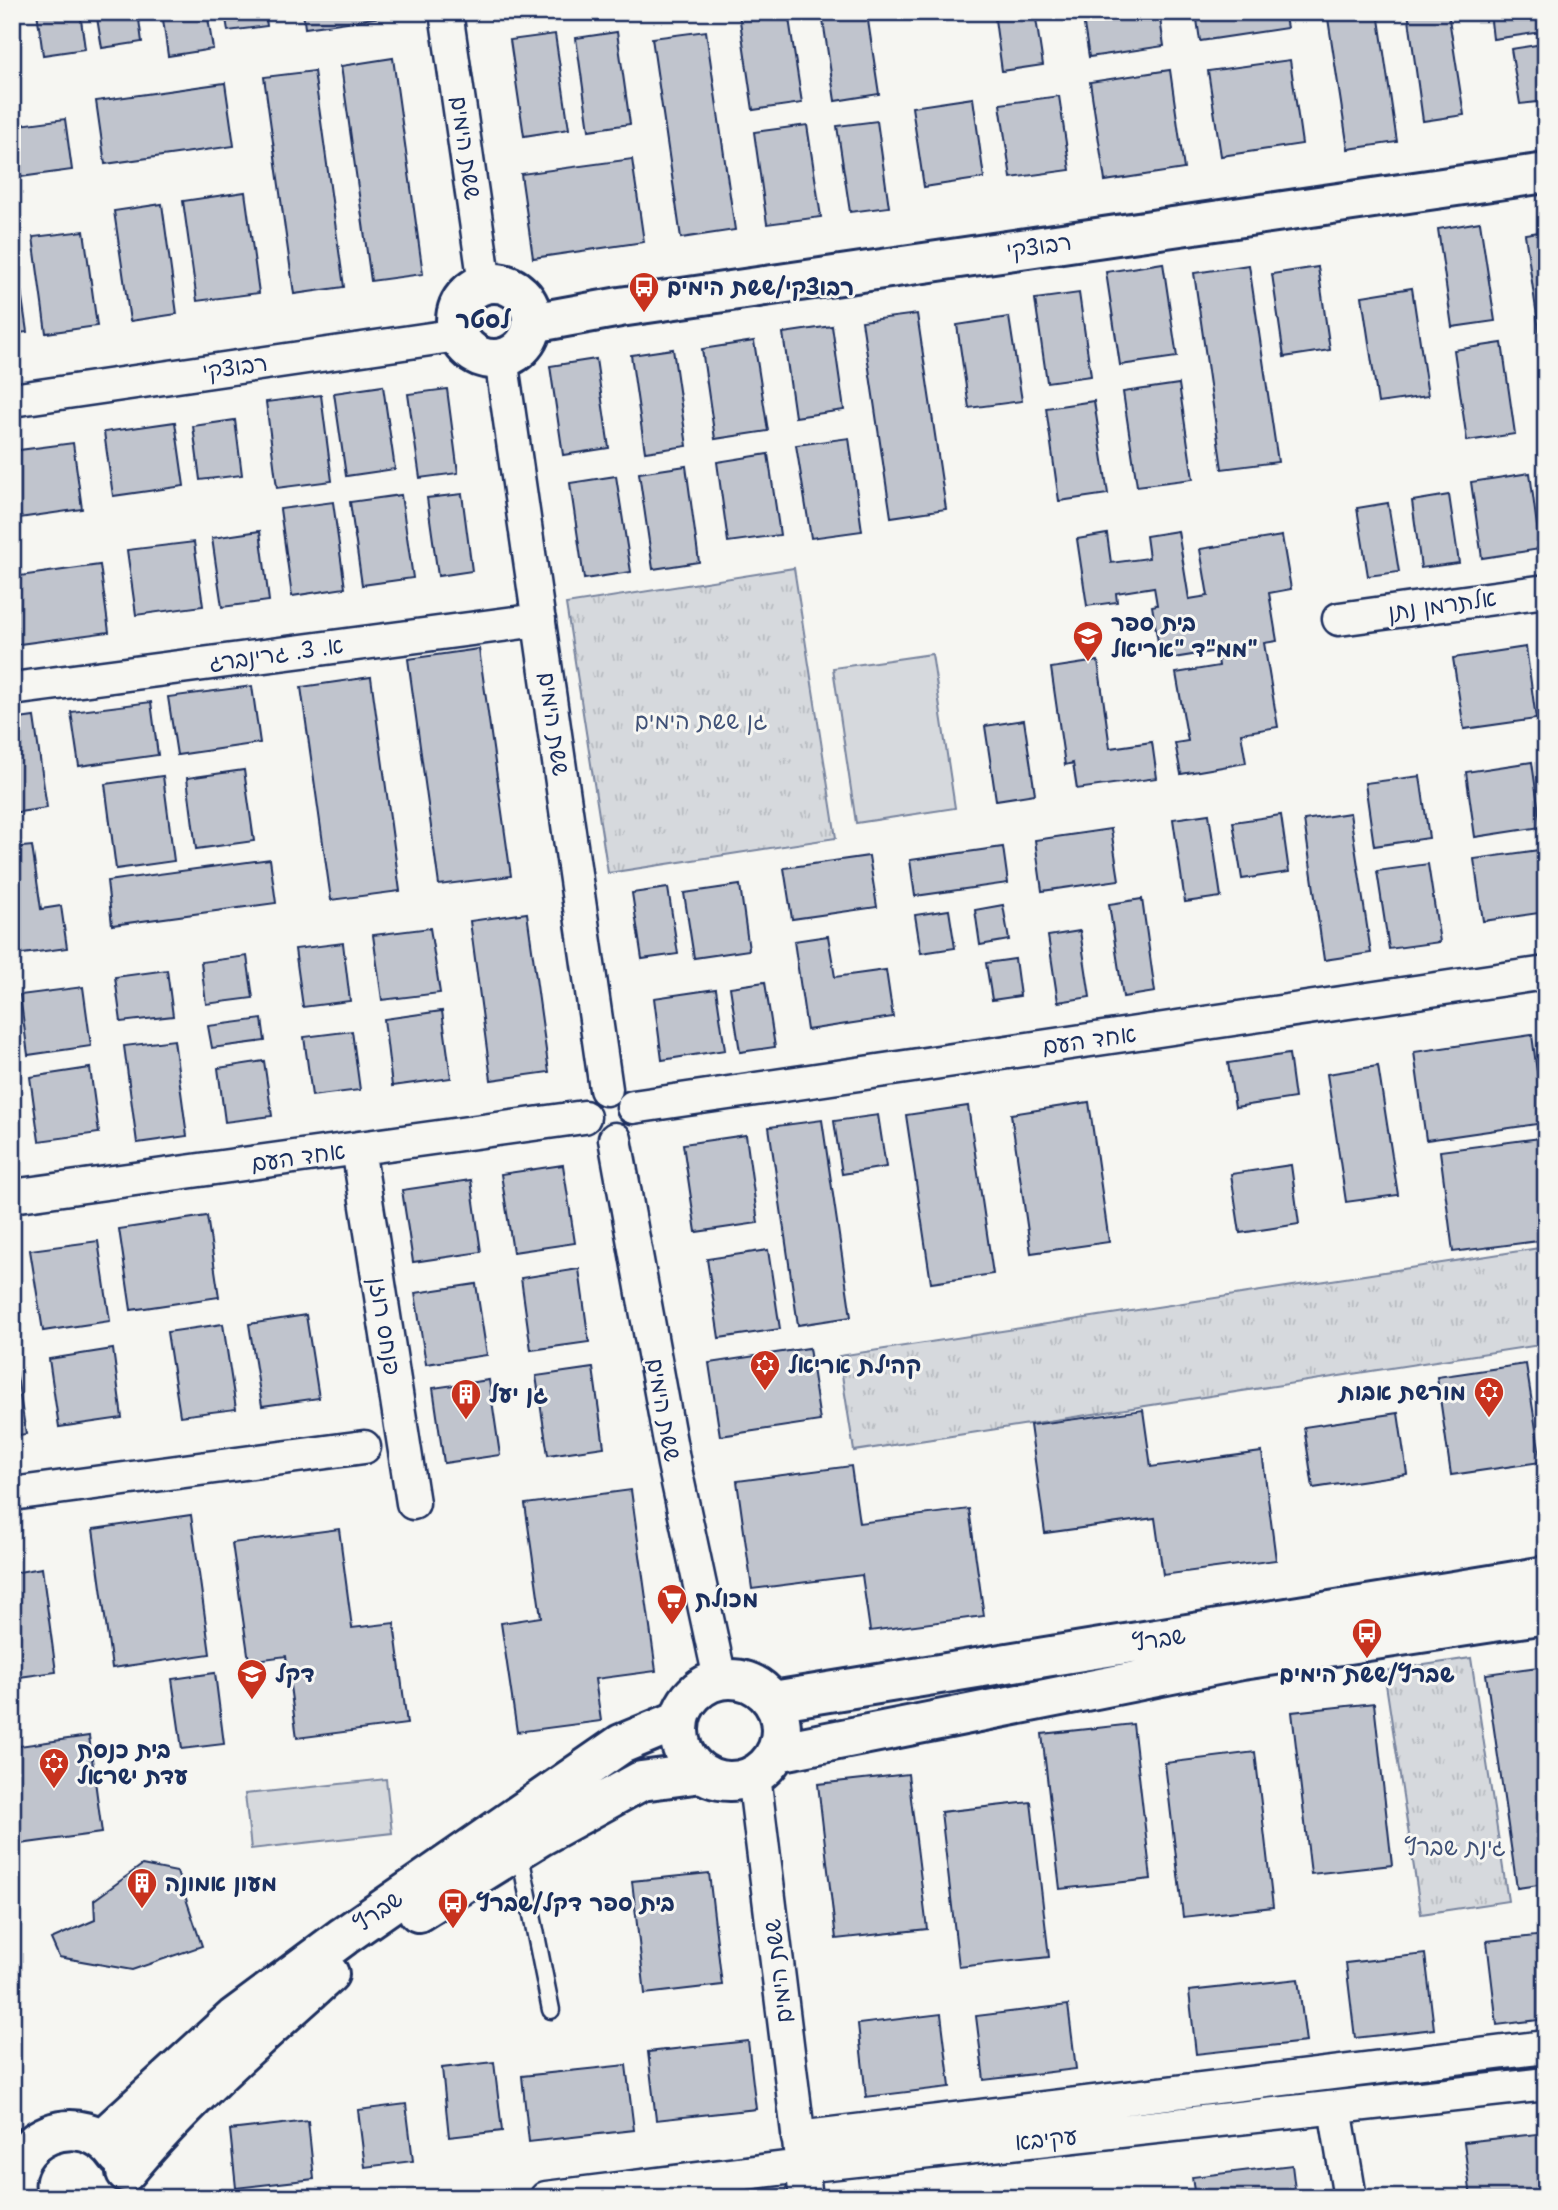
<svg xmlns="http://www.w3.org/2000/svg" width="1558" height="2210" font-family="'Playpen Sans','Playpen Sans Hebrew',sans-serif">
	<style>
		.park { fill: url(#park-tufts); stroke: #78849e; stroke-width: 2 }
		.pitch { fill: #d6d9dd; stroke: #78849e; stroke-width: 2 }
		.building { fill: #c0c4cd; stroke: #1b2f5e; stroke-width: 2 }
		.lines { fill: none; stroke-linecap: round; stroke-linejoin: round }
		.lane-casing { stroke: #1b2f5e; stroke-width: 21 }
		.street-casing { stroke: #1b2f5e; stroke-width: 37 }
		.secondary-casing { stroke: #1b2f5e; stroke-width: 44 }
		.lane { stroke: #f6f6f2; stroke-width: 16 }
		.street { stroke: #f6f6f2; stroke-width: 32 }
		.secondary { stroke: #f6f6f2; stroke-width: 38 }
		.labels { text-anchor: middle; stroke-width: 6; stroke-linejoin: round; paint-order: stroke }
		.street-label { font-size: 23px; fill: #1b2f5e; stroke: #f6f6f2 }
		.poi-label { font-size: 23px; font-weight: bold; fill: #1b2f5e; stroke: #f6f6f2; text-anchor: start }
		.park-label { font-size: 23px; fill: #405177; stroke: #f6f6f2 }
		.neighbourhood-label { font-size: 24px; font-weight: bold; fill: #1b2f5e; stroke: #f6f6f2 }
	</style>
	<defs>
		<pattern id="park-tufts" width="24" height="20" patternUnits="userSpaceOnUse" patternTransform="scale(1.75)"><rect width="24" height="20" fill="#d6d9dd"/><path d="M3 7l-1-3M5 7V3M7 7l1-3M15 17l-1-3M17 17v-4M19 17l1-3" fill="none" stroke="#b7bbc0"/></pattern>
	</defs>
	<rect width="100%" height="100%" fill="#f6f6f2"/>
	<filter id="ink" filterUnits="userSpaceOnUse"><feTurbulence type="fractalNoise" baseFrequency=".0143" numOctaves="2"/><feDisplacementMap in="SourceGraphic" scale="14" xChannelSelector="R" yChannelSelector="G"/><feConvolveMatrix kernelMatrix="1 2 1 2 8 2 1 2 1" color-interpolation-filters="sRGB"/></filter>
	<g filter="url(#ink)">
		<path class="park" d="M794 568 836 838 608 873 566 604Z
			M1546 1247V1344L854 1451 839 1356Z
			M1471 1658 1508 1901 1421 1914 1384 1671Z"/>
		<path class="pitch" d="M932 654 955 808 856 823 833 668Z
			M386 1779 392 1833 251 1849 245 1794Z"/>
		<path class="building" d="M37 12H80L85 49 43 55Z
			M96 12H138L142 42 102 48Z
			M162 12H207L213 49 168 56Z
			M225 12H265L267 26 228 31Z
			M303 12H396V15L305 28Z
			M753 12H788L802 103 753 110 739 14Z
			M994 12H1035L1043 65 1002 71Z
			M1082 12H1159L1164 46 1089 57Z
			M1196 12H1284L1287 28 1200 41Z
			M1327 12H1378L1397 142 1348 149Z
			M1408 12H1448L1464 115 1423 121Z
			M1490 12H1539L1542 32 1493 39Z
			M867 14 879 94 835 101 823 20Z
			M706 31 735 230 681 238 652 38Z
			M617 32 630 124 589 130 576 38Z
			M555 34 569 129 524 136 510 40Z
			M1543 44 1546 101 1520 104 1511 49Z
			M393 58 423 274 371 281 341 66Z
			M1290 60 1302 144 1221 156 1208 71Z
			M1170 70 1184 169 1105 181 1090 82Z
			M314 71 344 287 294 294 264 77Z
			M225 83 234 146 105 164 96 101Z
			M1059 96 1070 170 1011 178 1000 104Z
			M973 98 984 178 924 187 912 107Z
			M65 119 72 170 13 178 12 126Z
			M877 121 889 207 850 212 837 126Z
			M807 125 821 217 767 224 754 132Z
			M632 159 644 242 533 258 521 174Z
			M245 192 259 293 197 301 183 201Z
			M162 204 177 314 130 321 114 211Z
			M1480 222 1495 321 1452 327 1438 229Z
			M84 231 97 326 46 333 33 237Z
			M1546 231V378L1525 234Z
			M12 249H15L27 332 12 334Z
			M1163 263 1177 357 1120 365 1106 272Z
			M1249 265 1278 462 1222 469 1194 273Z
			M1318 267 1330 350 1284 357 1272 274Z
			M1412 288 1428 396 1378 403 1362 296Z
			M1079 293 1091 376 1047 382 1035 299Z
			M917 314 946 509 891 517 862 321Z
			M1009 317 1022 401 969 408 957 325Z
			M832 326 844 410 795 417 783 333Z
			M754 341 768 431 715 439 702 349Z
			M1502 343 1515 434 1467 441 1454 350Z
			M673 349 687 446 645 452 631 355Z
			M596 359 609 448 563 455 550 366Z
			M1179 384 1193 479 1137 486 1123 392Z
			M383 386 395 469 346 476 334 393Z
			M447 389 458 473 420 478 408 394Z
			M321 395 332 481 277 488 266 402Z
			M1094 401 1108 494 1059 501 1046 408Z
			M235 420 242 475 200 480 193 426Z
			M175 422 184 486 113 496 104 432Z
			M849 438 862 531 811 538 796 445Z
			M73 443 82 509 12 519V451Z
			M768 454 780 535 728 542 717 462Z
			M686 466 699 562 653 569 639 473Z
			M1530 473 1540 549 1482 558 1471 482Z
			M616 476 631 572 584 579 570 483Z
			M462 494 472 571 438 576 427 498Z
			M401 495 413 578 362 585 350 502Z
			M1449 495 1459 563 1421 568 1412 501Z
			M333 502 345 588 292 596 280 509Z
			M1388 503 1399 572 1368 576 1357 508Z
			M260 531 269 601 222 607 212 538Z
			M1178 531 1189 599 1208 596 1200 549 1282 536 1291 589 1269 593 1277 641 1264 643 1278 727 1241 733 1246 763 1181 774 1175 743 1188 741 1176 673 1219 666 1217 651 1161 660 1152 606 1157 605 1154 587 1116 593 1117 602 1087 606 1077 539 1107 534 1111 563 1149 558 1146 536Z
			M194 542 203 606 136 615 127 550Z
			M100 565 109 632 12 645V577Z
			M1526 647 1536 719 1464 729 1453 658Z
			M479 649 511 876 439 885 408 659Z
			M1098 661 1110 748 1152 742 1157 778 1077 789 1073 763 1065 765 1051 668Z
			M371 677 400 891 331 900 301 687Z
			M252 686 260 743 177 755 168 697Z
			M151 702 158 755 79 766 71 712Z
			M34 717 47 808 12 813V720Z
			M1024 720 1035 794 996 800 985 726Z
			M1532 762 1541 827 1475 837 1466 772Z
			M244 770 254 841 196 849 187 778Z
			M163 776 174 861 116 869 105 784Z
			M1420 776 1429 838 1374 846 1365 783Z
			M1350 813 1371 953 1324 960 1304 820Z
			M1209 814 1221 897 1185 902 1173 819Z
			M1281 815 1289 872 1242 879 1233 822Z
			M1111 829 1119 880 1042 891 1035 840Z
			M32 846 41 909 61 906 67 948 15 955 12 932V848Z
			M1003 847 1008 883 915 896 910 860Z
			M1546 849V912L1483 921 1474 859Z
			M869 856 877 907 792 919 784 868Z
			M270 859 276 903 112 925 107 881Z
			M1428 864 1440 942 1389 949 1377 871Z
			M740 885 749 950 694 958 684 893Z
			M668 888 678 954 642 959 632 893Z
			M1142 899 1155 992 1123 997 1109 904Z
			M1003 905 1009 940 980 945 975 910Z
			M949 910 955 948 921 953 915 915Z
			M527 913 549 1072 491 1080 470 921Z
			M430 928 440 993 382 1000 373 935Z
			M1080 931 1090 997 1058 1002 1048 936Z
			M828 936 835 977 886 970 893 1017 807 1030 794 941Z
			M343 943 350 1001 303 1007 295 949Z
			M247 956 253 998 206 1004 201 962Z
			M1015 959 1020 996 992 1000 986 963Z
			M167 970 173 1016 121 1022 115 977Z
			M765 982 775 1047 740 1052 730 987Z
			M83 987 91 1046 28 1055 20 995Z
			M716 989 725 1050 662 1060 654 998Z
			M442 1011 451 1078 392 1086 384 1019Z
			M262 1019 265 1041 212 1048 208 1026Z
			M352 1031 360 1090 312 1096 304 1037Z
			M1532 1035 1544 1123 1426 1140 1414 1052Z
			M174 1040 187 1136 137 1143 124 1046Z
			M1289 1054 1295 1098 1235 1107 1228 1063Z
			M264 1061 272 1116 225 1122 218 1068Z
			M1378 1066 1398 1195 1346 1202 1327 1074Z
			M90 1068 99 1133 39 1141 30 1077Z
			M1089 1102 1109 1242 1031 1253 1011 1114Z
			M968 1106 993 1274 931 1283 906 1115Z
			M878 1115 886 1167 842 1174 834 1121Z
			M822 1120 851 1317 798 1325 769 1127Z
			M746 1135 758 1223 696 1232 683 1144Z
			M1540 1138 1546 1182V1240L1453 1252 1440 1151Z
			M563 1165 575 1243 513 1252 501 1174Z
			M1291 1165 1299 1224 1240 1233 1231 1174Z
			M471 1180 481 1252 413 1262 402 1190Z
			M207 1216 219 1297 131 1310 119 1229Z
			M98 1241 110 1321 43 1331 30 1250Z
			M768 1250 780 1329 719 1338 707 1259Z
			M579 1269 589 1342 531 1350 521 1278Z
			M476 1284 487 1355 426 1364 415 1293Z
			M306 1315 319 1398 262 1406 249 1324Z
			M223 1324 236 1409 180 1416 167 1332Z
			M809 1348 820 1421 720 1436 709 1363Z
			M113 1349 122 1418 59 1427 49 1359Z
			M12 1363H15L26 1434 12 1436Z
			M1526 1364 1541 1462 1451 1475 1437 1377Z
			M593 1368 604 1447 548 1455 536 1376Z
			M489 1380 500 1455 444 1463 433 1388Z
			M1143 1410 1151 1467 1262 1452 1276 1560 1163 1575 1155 1518 1045 1533 1030 1425Z
			M1398 1413 1407 1474 1313 1488 1304 1427Z
			M851 1466 859 1523 969 1509 984 1616 870 1631 862 1575 752 1589 737 1481Z
			M631 1490 656 1671 595 1679 601 1721 517 1732 501 1623 541 1617 525 1504Z
			M191 1515 210 1654 112 1668 93 1529Z
			M339 1529 352 1628 394 1623 407 1724 297 1738 286 1656 249 1661 232 1543Z
			M42 1568 56 1672 12 1678V1573Z
			M1546 1666V1884L1517 1888 1486 1674Z
			M215 1673 224 1744 182 1749 172 1679Z
			M1374 1703 1392 1865 1311 1874 1292 1712Z
			M1133 1724 1151 1879 1060 1889 1042 1734Z
			M89 1736 102 1833 12 1845V1747Z
			M1255 1752 1273 1907 1183 1917 1165 1763Z
			M908 1774 927 1929 836 1939 818 1784Z
			M1031 1802 1049 1957 959 1967 941 1812Z
			M142 1865 177 1872 202 1946 132 1970 59 1957 51 1939 95 1920 94 1900Z
			M709 1873 722 1985 645 1994 632 1881Z
			M1546 1935V2019L1497 2025 1487 1941Z
			M1425 1954 1434 2029 1355 2038 1346 1963Z
			M1298 1979 1306 2042 1196 2054 1189 1991Z
			M1068 2005 1076 2069 984 2080 976 2016Z
			M941 2014 950 2087 866 2097 858 2024Z
			M748 2041 756 2109 656 2120 648 2052Z
			M494 2062 502 2131 449 2137 442 2068Z
			M626 2065 634 2130 529 2142 522 2076Z
			M406 2104 413 2161 365 2167 358 2110Z
			M308 2121 314 2179 236 2188 230 2130Z
			M1546 2133V2198H1471L1464 2142Z
			M1292 2165 1296 2198H1195L1192 2177Z"/>
		<g class="lines">
			<g class="lane-casing">
				<path id="lane" d="M519 1850 551 2010"/>
			</g>
			<g class="street-casing">
				<path id="street" d="M446 12 485 284
					M501 358 606 1089
					M12 400 458 335
					M1339 619 1546 591
					M12 689 539 620
					M633 1107 1546 973
					M615 1139 674 1464 720 1679
					M358 1148 413 1503
					M12 1196 584 1117
					M12 1494 364 1447
					M754 1776 806 2198
					M1335 2108 1350 2198
					M798 2138 1546 2047
					M546 2198 802 2166 1546 2084"/>
			</g>
			<g class="secondary-casing">
				<path id="secondary" d="M456 321a38 38 0 1 1 76 0a38 38 0 1 1-76 0Z
					M532 323 620 307 1546 173
					M679 1730a51 51 0 1 1 102 0a51 51 0 1 1-102 0Z
					M773 1701 1546 1576
					M777 1752 1242 1660 1546 1614
					M418 1912 539 1837 641 1781 702 1773
					M102 2139 234 2018 344 1936 621 1744 679 1720
					M126 2172C186 2099 258 2038 329 1974
					M16 2198C3 2137 83 2104 118 2156"/>
			</g>
			<use href="#lane" class="lane"/>
			<use href="#street" class="street"/>
			<use href="#secondary" class="secondary"/>
		</g>
	</g>
	<defs>
		<g id="bus-pin" transform="scale(1.575)"><path d="M0 17L-7.5 6A9.5 9.5 0 1 1 7.5 6Z" fill="#c8321e" stroke="#f6f6f2"/><path d="M-5-6H5V4H4V6H2V4H-2V6H-4V4H-5ZM-3.5-4V0h7V-4ZM-3.5 1.2v1.5H-2V1.2ZM2 1.2v1.5H3.5V1.2Z" fill="#fff"/></g>
		<g id="school-pin" transform="scale(1.575)"><path d="M0 17L-7.5 6A9.5 9.5 0 1 1 7.5 6Z" fill="#c8321e" stroke="#f6f6f2"/><path d="M0-5L7-2L0 1L-7-2ZM-4 1L0 2.5L4 1V4Q0 6-4 4Z" fill="#fff"/></g>
		<g id="synagogue-pin" transform="scale(1.575)"><path d="M0 17L-7.5 6A9.5 9.5 0 1 1 7.5 6Z" fill="#c8321e" stroke="#f6f6f2"/><path d="M0-6.5L5.6 3.2H-5.6ZM0 6.5L5.6-3.2H-5.6Z" fill="#fff"/></g>
		<g id="building-pin" transform="scale(1.575)"><path d="M0 17L-7.5 6A9.5 9.5 0 1 1 7.5 6Z" fill="#c8321e" stroke="#f6f6f2"/><path d="M-4-6H4V6H1V3H-1V6H-4ZM-2.5-4.3h1.7v1.8h-1.7ZM.8-4.3h1.7v1.8H.8ZM-2.5-1h1.7V.8h-1.7ZM.8-1h1.7V.8H.8Z" fill="#fff"/></g>
		<g id="supermarket-pin" transform="scale(1.575)"><path d="M0 17L-7.5 6A9.5 9.5 0 1 1 7.5 6Z" fill="#c8321e" stroke="#f6f6f2"/><path d="M-6-5.5h2.5l.6 2H6L4.5 2H-2.5L-4.4-4H-6ZM-1.5 3.2a1.3 1.3 0 1 0 .1 0ZM3 3.2a1.3 1.3 0 1 0 .1 0Z" fill="#fff"/></g>
	</defs>
	<g fill-rule="evenodd">
		<use href="#bus-pin" x="644" y="287"/>
		<use href="#school-pin" x="1088" y="636"/>
		<use href="#synagogue-pin" x="765" y="1365"/>
		<use href="#synagogue-pin" x="1489" y="1392"/>
		<use href="#building-pin" x="466" y="1394"/>
		<use href="#supermarket-pin" x="672" y="1599"/>
		<use href="#bus-pin" x="1367" y="1633"/>
		<use href="#school-pin" x="252" y="1674"/>
		<use href="#synagogue-pin" x="54" y="1763"/>
		<use href="#building-pin" x="142" y="1883"/>
		<use href="#bus-pin" x="453" y="1903"/>
	</g>
	<g class="labels">
		<g class="street-label">
			<text transform="translate(466 148) rotate(82)" y="8">ששת הימים</text>
			<text transform="translate(1039 246) rotate(-8)" y="8">רבוצקי</text>
			<text transform="translate(235 367) rotate(-8)" y="8">רבוצקי</text>
			<text transform="translate(1442 605) rotate(-8)" y="8">אלתרמן נתן</text>
			<text transform="translate(276 654) rotate(-8)" y="8">א. צ. גרינברג</text>
			<text transform="translate(554 724) rotate(82)" y="8">ששת הימים</text>
			<text transform="translate(1089 1040) rotate(-8)" y="8">אחד העם</text>
			<text transform="translate(298 1157) rotate(-8)" y="8">אחד העם</text>
			<text transform="translate(385 1326) rotate(81)" y="8">פנחס רוזן</text>
			<text transform="translate(664 1410) rotate(80)" y="8">ששת הימים</text>
			<text transform="translate(1159 1639) rotate(-9)" y="8">שברץ</text>
			<text transform="translate(378 1911) rotate(-35)" y="8">שברץ</text>
			<text transform="translate(778 1971) rotate(-97)" y="8">ששת הימים</text>
			<text transform="translate(1046 2139) rotate(-6)" y="8">עקיבא</text>
		</g>
		<g class="poi-label">
			<text x="667" y="295">רבוצקי/ששת הימים</text>
			<text x="1111" y="631">בית ספר<tspan x="1111" dy="26">ממ"ד "אריאל"</tspan></text>
			<text x="788" y="1373">קהילת אריאל</text>
			<text x="1466" y="1400" text-anchor="end">מורשת אבות</text>
			<text x="489" y="1402">גן יעל</text>
			<text x="695" y="1607">מכולת</text>
			<text x="275" y="1682">דקל</text>
			<text x="1367" y="1682" text-anchor="middle">שברץ/ששת הימים</text>
			<text x="77" y="1758">בית כנסת<tspan x="77" dy="26">עדת ישראל</tspan></text>
			<text x="165" y="1891">מעון אמונה</text>
			<text x="476" y="1911">בית ספר דקל/שברץ</text>
		</g>
		<g class="park-label">
			<text x="701" y="729">גן ששת הימים</text>
			<text x="1455" y="1855">גינת שברץ</text>
		</g>
		<g class="neighbourhood-label">
			<text x="483" y="328">לסטר</text>
		</g>
	</g>
	<rect width="1558" height="2210" fill="none" stroke="#f6f6f2" stroke-width="42"/>
	<rect x="21" y="21" width="1516" height="2168" fill="none" stroke="#1b2f5e" stroke-width="2.5" filter="url(#ink)"/>
</svg>
